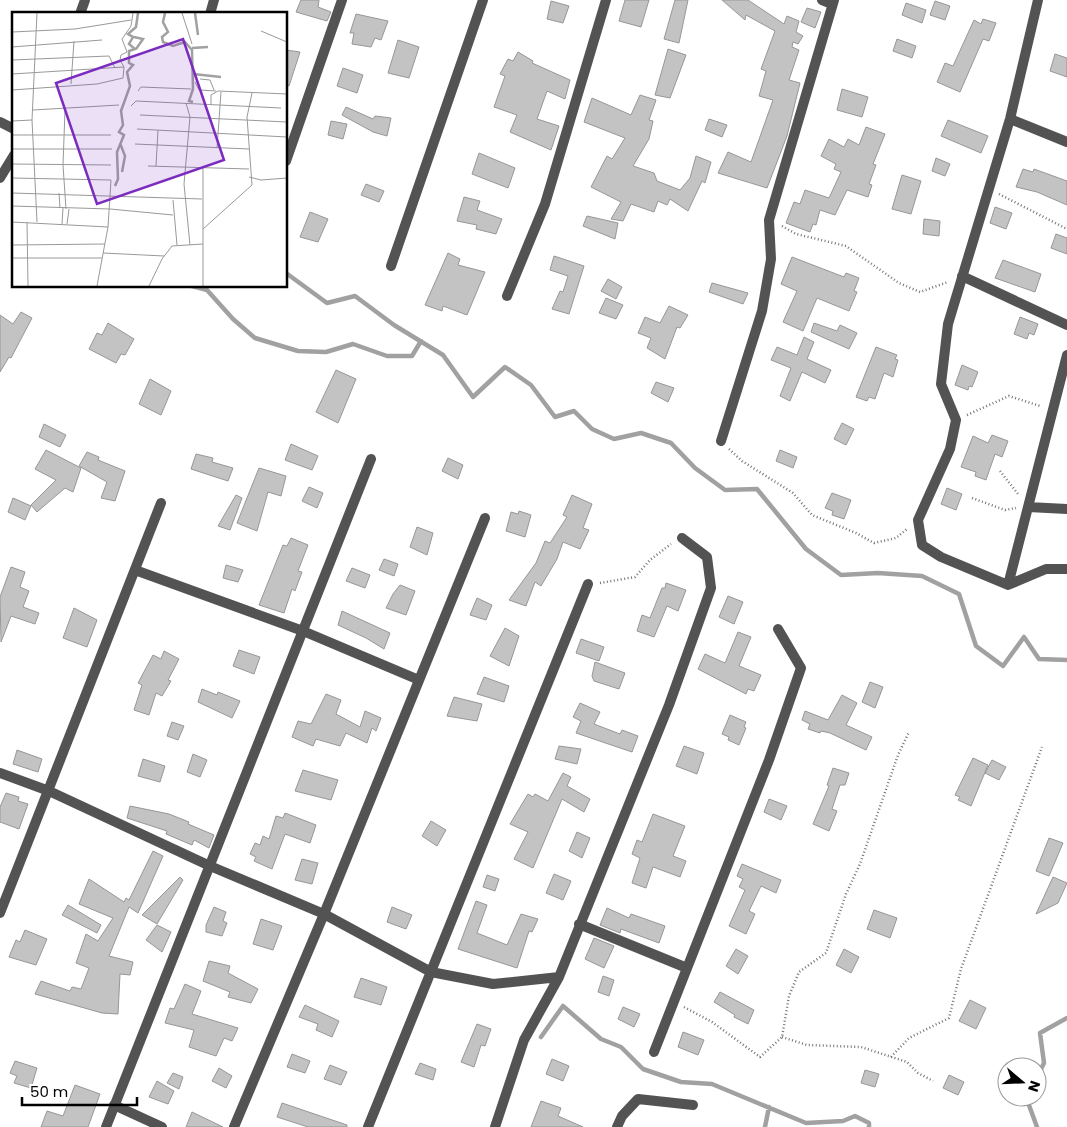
<svg xmlns="http://www.w3.org/2000/svg" width="1067" height="1127" font-family="Poppins,sans-serif">
	<style>
		.lines { fill: none; stroke-linecap: round; stroke-linejoin: round }
		.stream { stroke: #a1a1a1; stroke-width: 4.5 }
		.building { fill: #c3c3c3; stroke: #979797 }
		.path { stroke: #757575; stroke-width: 2.5; stroke-dasharray: 1 2.5; stroke-linecap: butt }
		.street { stroke: #535353; stroke-width: 10 }
		.inset-river { fill: none; stroke: #a1a1a1; stroke-width: 2.5 }
		.inset-road { fill: none; stroke: #999; stroke-width: 1 }
		.view { fill: #7b2cbf; fill-opacity: 0.15; stroke: #7b2cbf; stroke-width: 2.5 }
		.inset-edge { fill: none; stroke: #000; stroke-width: 2.5 }
	</style>
	<rect width="100%" height="100%" fill="#fff"/>
	<g class="lines">
		<path class="stream" d="M286 273 327 303 355 296 394 325 443 355 473 397 505 367 531 385 555 417 574 411 592 429 614 439 641 433 671 443 695 468 725 490 757 489 806 549 841 575 878 573 922 576 959 594 976 646 1003 666 1024 637 1039 659 1067 660
			M192 286 207 290 233 319 255 338 298 351 326 352 353 344 387 356H412L421 341
			M541 1037 563 1006 601 1039 621 1047 643 1069 681 1082 712 1084 806 1123 843 1121 855 1116 869 1123V1127
			M1037 1077 1044 1063 1040 1033 1067 1018
			M1026 1097 1037 1127
			M765 1127 769 1107"/>
	</g>
	<path class="building" d="M301 0H319L318 7 331 12 327 21 296 12Z
		M625 0H649L641 27 619 21Z
		M675 0H688L679 43 664 39Z
		M722 0H748L784 24 787 16 799 21 796 32 803 36 798 44 793 42 792 47 799 50 789 80 800 83 787 136 767 188 718 173 728 152 751 162 773 100 759 96 766 71 761 69 775 31 746 15 745 20Z
		M551 1 569 6 563 23 547 19Z
		M935 1 950 6 945 20 930 15Z
		M906 3 926 10 922 23 902 15Z
		M807 8 821 12 815 28 801 22Z
		M356 14 388 21 381 40 375 38 371 47 352 44 354 33H350Z
		M983 19 996 23 989 41 983 39 960 92 937 82 945 63 953 66 974 20 981 24Z
		M897 39 916 46 912 58 893 51Z
		M398 40 419 47 409 78 388 73Z
		M668 49 686 55 670 98 655 95Z
		M286 50 300 52 289 86 286 85Z
		M518 52 533 61 532 63 570 80 565 99 547 91 537 119 559 126 551 150 510 132 517 115 494 107 505 76 500 74 508 59 513 61Z
		M1055 54 1067 58V77L1050 71Z
		M343 68 363 75 357 93 337 86Z
		M842 89 868 97 862 117 837 110Z
		M640 95 656 100 649 120 653 121 649 139 633 166 654 173 657 181 680 190 690 178 696 156 711 162 705 183 702 181 688 211 670 199 667 205 658 201 654 212 631 204 623 221 611 219 621 202 591 187 607 156 612 159 625 138 584 122 592 98 631 115Z
		M346 107 373 119 375 116 391 118 387 136 373 132 342 115Z
		M709 119 727 125 722 137 705 130Z
		M948 120 988 136 981 153 941 136Z
		M331 121 347 124 343 139 328 135Z
		M866 127 885 134 873 164 876 165 869 184 872 185 868 197 847 190 835 215 820 210 816 225 813 224 810 232 786 223 794 202 800 204 805 190 829 198 841 172 834 169 836 164 821 156 829 139 844 147 848 139 859 145Z
		M479 153 515 168 508 188 472 174Z
		M936 158 950 164 945 176 932 171Z
		M1023 169 1033 172 1034 169 1067 181V205L1037 192 1016 187Z
		M902 175 921 181 911 214 892 209Z
		M366 184 384 191 379 202 361 195Z
		M464 197 480 201 477 210 502 219 496 234 476 229 477 225 457 221Z
		M995 207 1012 213 1006 229 990 223Z
		M310 212 328 219 318 242 300 237Z
		M587 216 618 223 615 239 583 226Z
		M924 219 940 221 939 236 923 234Z
		M1056 234 1067 238V254L1051 248Z
		M448 253 460 259 458 265 485 272 467 315 443 306 442 311 425 305Z
		M554 256 584 266 569 314 552 309 560 291 563 292 568 276 550 270Z
		M792 257 844 277 846 273 859 278 854 291 857 292 849 311 817 298 803 331 783 322 797 291 781 284Z
		M1003 260 1041 274 1035 292 995 278Z
		M608 279 622 287 616 299 601 291Z
		M712 283 748 293 743 304 709 292Z
		M606 298 623 305 616 319 599 313Z
		M669 306 688 315 680 328 677 327 665 359 647 348 651 338 638 333 645 317 660 323Z
		M21 312 32 318 11 358 9 357 0 372V315L13 324Z
		M1020 317 1038 324 1034 335 1029 333 1027 339 1014 334Z
		M108 323 134 339 125 355 121 354 116 363 89 349 97 333 102 335Z
		M814 323 837 331 840 325 857 333 849 349 811 332Z
		M804 337 814 342 807 359 831 370 825 383 802 372 790 401 780 396 791 368 771 360 777 347 797 355Z
		M876 347 897 355 895 359 898 360 893 377 884 373 875 399 869 397 867 401 856 397Z
		M962 365 978 372 972 387 969 386 968 390 955 385Z
		M336 370 356 379 338 423 316 412Z
		M150 379 171 391 161 415 139 404Z
		M656 382 674 388 668 402 651 393Z
		M842 423 854 429 846 445 834 439Z
		M44 424 66 435 60 447 39 437Z
		M992 435 1008 441 1002 457 995 454 986 480 975 476 976 472 961 467 973 436 988 443Z
		M291 444 318 456 312 470 285 460Z
		M46 450 81 468 73 492 65 488 37 512 31 505 56 480 35 469Z
		M780 450 797 457 793 468 776 461Z
		M87 452 99 457 98 460 125 471 115 501 101 498 107 482 79 466Z
		M196 454 213 458 212 462 233 468 228 481 191 469Z
		M448 458 463 465 458 479 442 471Z
		M259 468 286 476 281 496 268 492 257 531 237 523Z
		M309 487 323 493 317 508 302 501Z
		M947 488 962 494 956 510 941 504Z
		M832 493 851 500 844 519 832 515 833 511 825 508Z
		M236 495 242 498 230 530 218 526Z
		M572 495 592 504 583 528 589 530 580 549 563 542 557 559 541 586 535 582 526 606 509 600 536 563 545 541 550 543 567 517 563 515Z
		M13 498 31 506 25 520 8 512Z
		M519 511 531 515 525 537 506 531 511 512 518 514Z
		M417 527 433 533 427 555 410 547Z
		M291 538 308 545 298 571 302 572 295 591 292 589 284 613 259 605 283 545 287 546Z
		M384 559 398 564 394 576 379 570Z
		M226 565 243 570 238 582 223 578Z
		M11 567 25 572 20 587 29 591 23 607 39 613 35 624 11 616 1 642 0 597Z
		M352 568 370 575 365 588 346 581Z
		M666 583 686 590 678 611 667 606 654 637 637 631 642 615 650 618 662 588H665Z
		M400 585 415 591 406 615 386 608 393 594Z
		M728 596 743 602 734 624 719 617Z
		M477 598 492 605 486 620 470 615Z
		M74 608 97 620 87 647 63 638Z
		M342 611 390 633 384 649 366 638 338 625Z
		M505 628 519 636 509 666 490 656Z
		M738 632 751 637 739 666 761 675 754 691 748 689 746 694 698 669 705 654 725 663Z
		M581 639 604 647 599 661 576 653Z
		M239 650 260 657 254 674 233 666Z
		M164 651 179 659 168 680 171 681 162 696 156 693 149 715 134 710 142 685 138 683 153 655 161 659Z
		M595 662 625 673 619 689 594 681 592 676Z
		M484 677 509 686 504 702 477 694Z
		M870 682 883 687 875 708 862 702Z
		M202 689 217 695 218 692 240 701 232 718 198 702Z
		M326 694 341 700 336 714 360 727 365 711 381 718 376 731 372 728 367 743 346 733 340 746 316 739 313 746 292 737 298 721 311 724Z
		M842 695 857 703 846 725 872 737 866 750 830 733 821 731 820 733 808 729 810 724 802 720 805 711 828 720Z
		M454 697 482 704 477 721 447 716Z
		M580 703 600 712 594 724 620 734 622 730 638 736 632 752 576 733 581 721 573 717Z
		M730 715 746 722 744 727 746 728 739 745 728 740 729 737 722 734Z
		M172 722 184 726 178 740 167 736Z
		M559 746 581 749 577 764 555 759Z
		M684 746 704 753 697 774 676 766Z
		M17 750 42 759 38 772 13 764Z
		M193 754 207 760 200 777 187 772Z
		M973 758 988 765 971 806 958 800 960 797 955 795Z
		M143 759 165 766 160 782 138 776Z
		M992 760 1006 767 999 780 985 773Z
		M833 768 849 773 845 785H840L832 809 837 811 829 831 813 824 829 786 827 785Z
		M303 770 338 780 331 800 295 791Z
		M563 773 571 777 567 786 590 799 584 812 562 799 533 868 514 859 528 832 510 824 528 794 533 797 535 794 548 801Z
		M6 793 19 797 18 801 28 804 19 829 0 822V807Z
		M769 799 787 806 781 820 764 812Z
		M130 806 169 814 189 822 188 824 214 835 209 848 194 840 192 845 166 834 167 831 127 818Z
		M285 813 316 825 310 843 285 834 272 869 254 861 256 857 250 854 255 843 260 845 263 836 269 839 276 816 283 818Z
		M653 814 685 826 673 856 686 861 680 877 653 867 646 888 632 883 640 858 632 854 637 840 642 842Z
		M431 821 446 830 437 846 422 836Z
		M577 832 590 838 582 858 569 851Z
		M1049 838 1063 843 1049 876 1036 871Z
		M153 851 163 856 138 913 129 907 109 956 133 962 130 975 120 974 118 1014 102 1013 35 994 41 981 70 991 72 987 81 989 89 968 76 963 86 934 98 941 113 918 79 904 89 879 124 902 126 898 129 900Z
		M302 859 318 863 312 884 295 880Z
		M742 864 781 880 776 893 761 886 749 911 755 914 746 934 729 926 745 890 739 887 743 879 737 876Z
		M554 874 571 881 563 900 546 893Z
		M487 875 499 879 495 891 483 887Z
		M180 877 183 880 157 924 142 915Z
		M1053 877 1067 883 1058 903 1036 914Z
		M476 901 487 905 477 933 507 945 521 914 538 919 532 932 529 931 517 968 458 949Z
		M68 905 101 925 97 933 62 915Z
		M214 907 226 912 223 921 227 923 222 936 206 932V925Z
		M392 907 412 915 406 929 387 922Z
		M607 908 629 918 631 914 665 926 659 943 621 929 620 933 600 925Z
		M874 910 897 918 890 938 867 929Z
		M261 919 282 926 273 950 253 944Z
		M157 925 171 932 162 952 146 940Z
		M25 930 47 939 36 965 9 957 16 940 20 942Z
		M594 938 614 946 604 968 585 959Z
		M736 949 748 956 738 974 726 966Z
		M844 949 859 957 851 973 836 965Z
		M209 961 230 966 228 973 258 989 251 1003 228 997 230 992 203 981Z
		M603 976 614 980 609 996 598 992Z
		M361 978 387 987 381 1005 354 997Z
		M185 984 201 991 192 1014 238 1028 232 1041 224 1038 216 1056 189 1047 194 1030 165 1023 170 1008 174 1009Z
		M720 992 754 1010 748 1024 734 1017 735 1015 714 1002Z
		M970 1000 986 1008 976 1029 959 1021Z
		M305 1005 339 1021 332 1037 316 1030 318 1024 299 1017Z
		M623 1007 640 1014 634 1027 618 1019Z
		M477 1024 491 1029 485 1046 481 1045 474 1067 461 1062Z
		M683 1032 704 1040 698 1055 678 1047Z
		M292 1054 310 1061 305 1073 287 1067Z
		M552 1059 569 1066 563 1081 546 1074Z
		M15 1061 37 1068 31 1088 14 1083 17 1076 10 1073Z
		M420 1063 436 1069 433 1080 415 1074Z
		M330 1065 347 1072 341 1085 324 1079Z
		M219 1068 232 1076 226 1088 212 1081Z
		M865 1070 879 1074 875 1087 861 1083Z
		M173 1073 183 1077 179 1089 167 1083Z
		M949 1075 964 1082 958 1095 943 1088Z
		M157 1081 174 1091 168 1104 149 1097Z
		M75 1085 100 1094 88 1127H41L47 1111 63 1116Z
		M541 1101 561 1108 558 1116 583 1127H531Z
		M282 1103 347 1125V1127H308L277 1117Z
		M192 1112 223 1127H186Z"/>
	<g class="lines">
		<path class="path" d="M999 194 1067 229
			M782 226 796 234 846 246 899 283 920 292 948 282
			M967 415 1009 396 1040 406
			M729 449 742 461 793 493 812 515 856 533 874 543 896 538 907 529
			M1000 471 1018 494
			M972 498 1005 510 1016 508
			M600 583 635 577 650 560 671 544
			M684 1007 712 1022 760 1057 782 1037 789 996 799 972 826 953 846 894 860 864 898 755 909 732
			M782 1037 807 1045 861 1047 907 1062 918 1073 933 1081
			M891 1057 909 1038 949 1018 961 969 1042 747"/>
		<path class="street" d="M822 0 832 4
			M1038 0 1010 119 948 324 941 384 956 420 950 449 918 520 922 545 941 557 1008 585 1046 569H1067
			M80 14 85 0
			M210 14 214 0
			M1010 119 1067 142
			M0 122 14 129
			M286 161 342 0
			M0 178 14 155
			M391 266 483 0
			M962 276 1067 325
			M507 296 545 204 606 0
			M721 441 762 311 771 259 769 220 834 0
			M1028 507 1067 509
			M135 570 303 631 419 680
			M1008 585 1067 355
			M0 773 49 791 210 866 324 914 431 972 493 984 559 977
			M0 913 161 503
			M579 924 687 968
			M654 1052 769 760 801 668 778 629
			M114 1105 162 1127
			M106 1127 371 459
			M234 1127 324 914 485 518
			M368 1127 588 584
			M495 1127 524 1040 559 977 669 705 711 588 707 557 682 538
			M617 1127 622 1116 638 1099 693 1105"/>
	</g>
	<g transform="translate(12 12)">
		<rect width="275" height="275" fill="#fff"/>
		<path class="inset-river" d="M153 1 151 10 156 20 150 25 151 30 161 34 173 30 180 38 181 77 177 89 181 90M183 1 186 23M122 25 131 27 124 37M180 36 196 35M181 62 209 65M108 131 113 144 110 160M103 174 106 167 105 140 112 123 107 120 111 113 109 99 118 74 115 60 121 53 117 51V39L123 37 117 32 121 25 116 22 124 15 126 1"/>
		<path class="inset-road" d="M170 1 180 32M249 19 275 30M0 20 63 17 119 8M0 35 90 28M0 48 97 44 103 56M0 62 112 55M188 67 198 68 202 78M183 70 187 78 204 79M59 72 62 29M0 78 85 72 111 66 112 55 108 48 109 43 115 40 110 27 119 14 121 1M126 79 129 75 179 77M174 91 178 105 172 172 178 233M199 92V83L206 79 275 82M119 94 124 89 269 96M21 98 107 93M53 98 51 153 54 197M128 103 275 110M0 109 20 108M125 117 275 125M0 123H99M123 132 237 137M205 136 209 80M0 137H100M0 152 99 153M136 154 237 157M144 154 146 118M191 156V274M237 165 249 168 275 166M0 166 99 168 96 215 85 274M0 181 190 187M47 181 48 196M161 188 165 233M0 194 98 197 161 203M0 210 96 215M15 210 16 274M25 210 20 108 25 1M50 212 51 196M55 212 57 197M191 217 240 173 235 105 240 81M0 233 93 232M91 241 152 244M0 246H90M137 274 150 247 160 234 191 232"/>
		<path class="view" d="M171 27 212 148 85 192 44 71Z"/>
		<rect width="275" height="275" class="inset-edge"/>
	</g>
	<g transform="translate(1022 1082) rotate(109)"><circle r="24" fill="#ffffff" stroke="#999999"/>
	<path d="M0-4L9 19L0 12L-9 19Z" fill="#000000"/>
	<text y="-8" font-size="14" font-weight="bold" text-anchor="middle" fill="#000000">N</text>
	</g>
	<path d="M22 1097v8h115v-8" fill="none" stroke="#000000" stroke-width="2.5"/>
	<text x="30" y="1097" font-size="15" fill="#000000" stroke="#ffffff" stroke-width="4" paint-order="stroke">50 m</text>
</svg>
